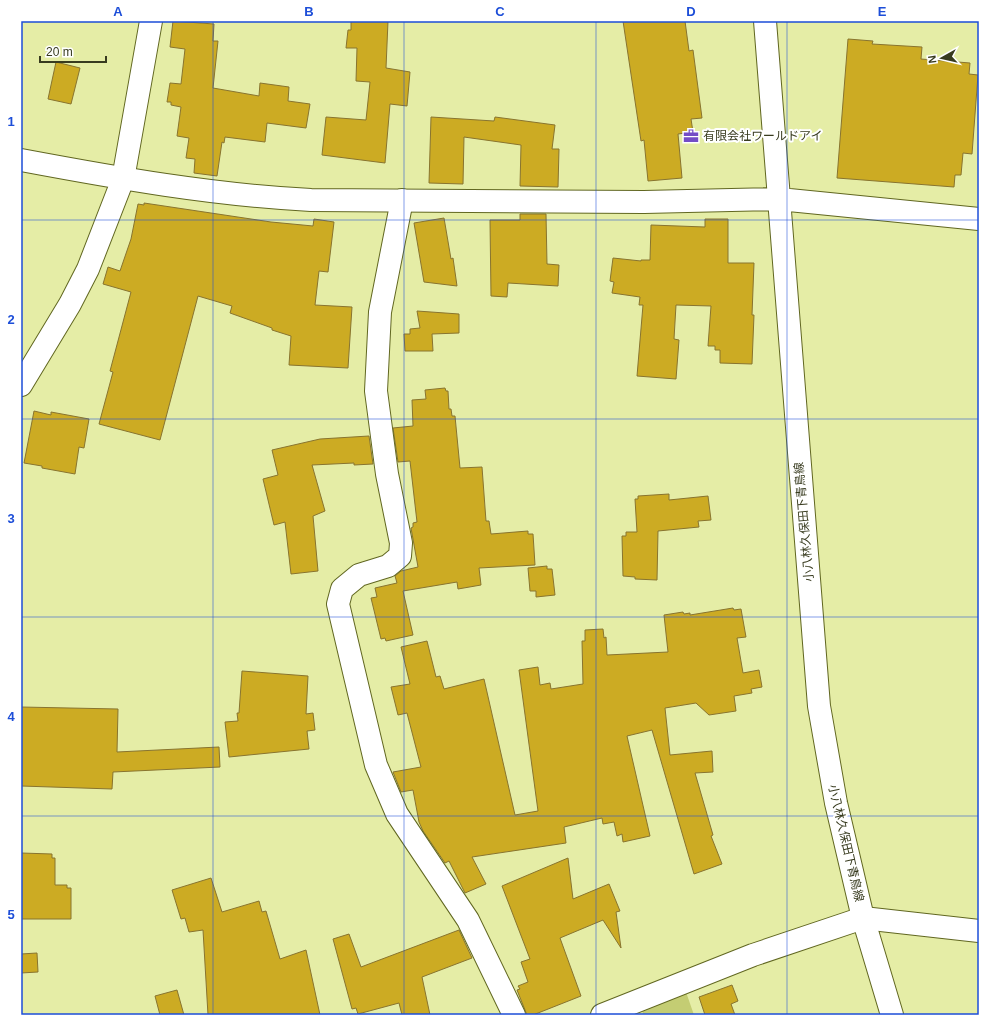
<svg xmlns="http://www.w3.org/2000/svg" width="1000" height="1036" font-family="Arial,'Noto Sans JP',sans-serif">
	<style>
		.green { fill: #c4cd73 }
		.building { fill: #ccab23; stroke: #88742f }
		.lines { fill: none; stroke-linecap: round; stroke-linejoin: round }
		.street-casing { stroke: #616721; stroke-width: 24 }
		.secondary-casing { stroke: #616721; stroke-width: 24 }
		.street { stroke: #fff; stroke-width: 22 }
		.secondary { stroke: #fff; stroke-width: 22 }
		.grid { fill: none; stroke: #1d4ed8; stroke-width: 1; stroke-opacity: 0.55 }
		.labels { text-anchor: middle; stroke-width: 4; stroke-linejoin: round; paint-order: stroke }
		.poi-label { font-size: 12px; fill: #383b1f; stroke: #fff; text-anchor: start }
		.street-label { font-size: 12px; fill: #383b1f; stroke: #fff }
		.neatline { fill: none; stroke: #1d4ed8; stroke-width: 1.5 }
		.grid-label { font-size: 13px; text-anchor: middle; font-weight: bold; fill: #1d4ed8 }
	</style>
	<rect width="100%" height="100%" fill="#e5eda6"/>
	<path class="green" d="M686 992 694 1015H643L642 1009Z"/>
	<path class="building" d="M173 21 214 24 213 41H218L213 88 259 96 260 83 289 87 288 101 310 104 306 128 267 123 265 142 225 137 224 143 222 142 217 176 194 173 195 159 186 158 189 138 177 136 181 107 171 105V102H167L170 83 181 84 185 49 170 47Z
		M351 21H388L386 68 410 72 407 106 390 104 385 163 322 155 326 117 366 120 370 82 356 81 357 48H346L348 30H351Z
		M623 21H685L689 51 693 50 702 118 691 119 693 132 678 134 682 178 648 181 644 140 641 141Z
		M848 39 873 41 872 44 922 47 921 59 970 63 969 74 978 75 972 154 963 153 961 175H955L954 187 837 178Z
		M56 62 80 68 71 104 48 99Z
		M431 117 494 121 495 117 555 125 552 149H559L558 187 520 186 521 145 464 137 463 184 429 183Z
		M144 203 271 222 313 226 314 219 334 222 328 272 319 271 315 305 352 307 348 368 289 365 291 336 272 330V328L230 313 232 306 198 296 160 440 99 424 113 372 110 371 131 292 103 284 108 267 120 271 131 239 138 204 144 205Z
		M520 214H546L547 264 559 265 558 286 508 283 507 297 491 296 490 220H520Z
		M444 218 451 259 453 258 457 286 424 282 414 223Z
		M705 219H728V263H754L752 315H754L752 364 720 363V350H715V346H708L711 306 676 305 674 339 679 340 676 379 637 376 643 305H639L640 297 612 293 614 282 610 281 613 258 641 261V260H650L651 225 705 227Z
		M417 311 459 314V333L432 334 433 351H405L404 334H410V329L420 328Z
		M445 388 446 391H448L449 409H451L452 416H455L460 468 482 467 486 521H489L491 534 528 531V534H533L535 565 479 568 481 585 458 589 457 582 403 591 413 635 386 641 385 638 381 639 371 598 377 597 375 588 397 583 395 576 401 571 418 567 411 528 413 527V523L417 522 410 461 398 462 393 428 413 426 412 400 426 399 425 390Z
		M34 411 51 415V412L89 419 84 448 79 447 75 474 42 468V466L24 463Z
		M369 436 373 464 354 465V463L312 465 325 511 313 516 318 571 291 574 285 522 274 525 263 479 278 475 272 450 320 439Z
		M669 494V500L708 496 711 520 698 521 699 527 658 531 657 580 635 579V577L623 576 622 536H626V532H637L635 499H638V496Z
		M547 566V569H552L555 595 536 597V591H530L528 568Z
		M733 608 734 610 741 609 746 637 737 638 743 673 759 670 762 687 751 689 752 693 734 696 736 711 709 715 696 703 665 708 670 755 712 751 713 772 695 773 713 835 711 836 722 864 694 874 652 730 627 736 650 836 623 842 622 834 617 836 614 822 603 824 602 818 564 827 566 843 472 857 486 884 465 893 449 861 445 863 423 831 419 822 413 790 401 792 393 772 421 767 407 713 398 715 391 687 410 684 401 647 427 641 436 677 440 676 444 689 484 679 515 815 538 811 519 670 538 667 540 685 550 683 551 689 583 684 582 641H585V630L603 629 604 638 606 637 607 655 668 652 664 615 683 612 684 614 690 613V615Z
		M242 671 308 676 306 714 313 713 315 730 307 731 309 749 229 757 225 722 238 721 237 713H239Z
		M21 707 118 709 117 752 219 747 220 767 113 772 112 789 21 786Z
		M21 853 52 854V858H55V885H67V888H71V919H21Z
		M568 858 573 899 609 884 620 911 616 912 621 948 603 920 560 938 581 996 533 1015H527L517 990 520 989 518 986 528 982 521 962 530 959 502 886Z
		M211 878 222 912 259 901 262 912 266 911 280 959 306 950 320 1015H208L203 930 189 932 185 918 181 919 172 890Z
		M459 930 472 958 422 977 430 1015H402L399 1003 358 1014 356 1008 352 1009 333 939 349 934 361 967Z
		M37 953 38 972 21 973V954Z
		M732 985 738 1001 731 1004 735 1015H705L699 997Z
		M177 990 184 1015H160L155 996Z"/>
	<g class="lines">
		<g class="street-casing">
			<path id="street" d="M402 200 380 312 376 391 387 474 401 543 400 556 388 566 359 575 342 589 338 604 376 765 397 814 468 920 514 1015
				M21 385 70 304 88 269 123 179 151 21
				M863 918 979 931"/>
		</g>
		<g class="secondary-casing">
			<path id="secondary" d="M765 21 819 706 836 803 863 918 892 1015
				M21 160C117 178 213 195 311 200L644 202 779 199 979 219
				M602 1015 753 955 863 918"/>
		</g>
		<use href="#street" class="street"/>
		<use href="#secondary" class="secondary"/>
	</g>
	<path class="grid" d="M213 21V1015M404 21V1015M596 21V1015M787 21V1015M21 220H979M21 419H979M21 617H979M21 816H979"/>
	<defs>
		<g id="office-bare" transform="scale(1.2)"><path d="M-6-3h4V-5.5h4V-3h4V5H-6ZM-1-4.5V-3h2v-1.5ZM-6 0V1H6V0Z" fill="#734dc6" stroke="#fff" stroke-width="2.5" paint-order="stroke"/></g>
	</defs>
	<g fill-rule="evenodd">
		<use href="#office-bare" x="691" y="136"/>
	</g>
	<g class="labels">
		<g class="poi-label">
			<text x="703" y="140">有限会社ワールドアイ</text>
		</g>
		<g class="street-label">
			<text transform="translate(804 522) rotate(-95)" y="4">小八林久保田下青鳥線</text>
			<text transform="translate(846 843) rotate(77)" y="4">小八林久保田下青鳥線</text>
		</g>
	</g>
	<rect width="1000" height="1036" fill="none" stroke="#ffffff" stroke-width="44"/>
	<g transform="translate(942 58) rotate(262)" stroke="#ffffff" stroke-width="3" paint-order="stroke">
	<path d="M0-3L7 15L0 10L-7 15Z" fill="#383b1f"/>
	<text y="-6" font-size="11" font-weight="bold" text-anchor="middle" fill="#383b1f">N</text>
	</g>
	<path d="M40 56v6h66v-6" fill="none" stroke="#383b1f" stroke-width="2"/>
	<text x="46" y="56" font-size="12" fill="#383b1f" stroke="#ffffff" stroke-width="3" paint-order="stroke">20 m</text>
	<rect x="22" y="22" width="956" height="992" class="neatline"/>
	<g class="grid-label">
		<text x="118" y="16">A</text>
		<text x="309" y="16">B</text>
		<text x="500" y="16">C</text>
		<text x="691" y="16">D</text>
		<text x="882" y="16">E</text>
		<text x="11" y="126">1</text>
		<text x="11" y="324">2</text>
		<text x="11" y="523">3</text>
		<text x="11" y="721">4</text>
		<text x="11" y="919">5</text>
	</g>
</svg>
